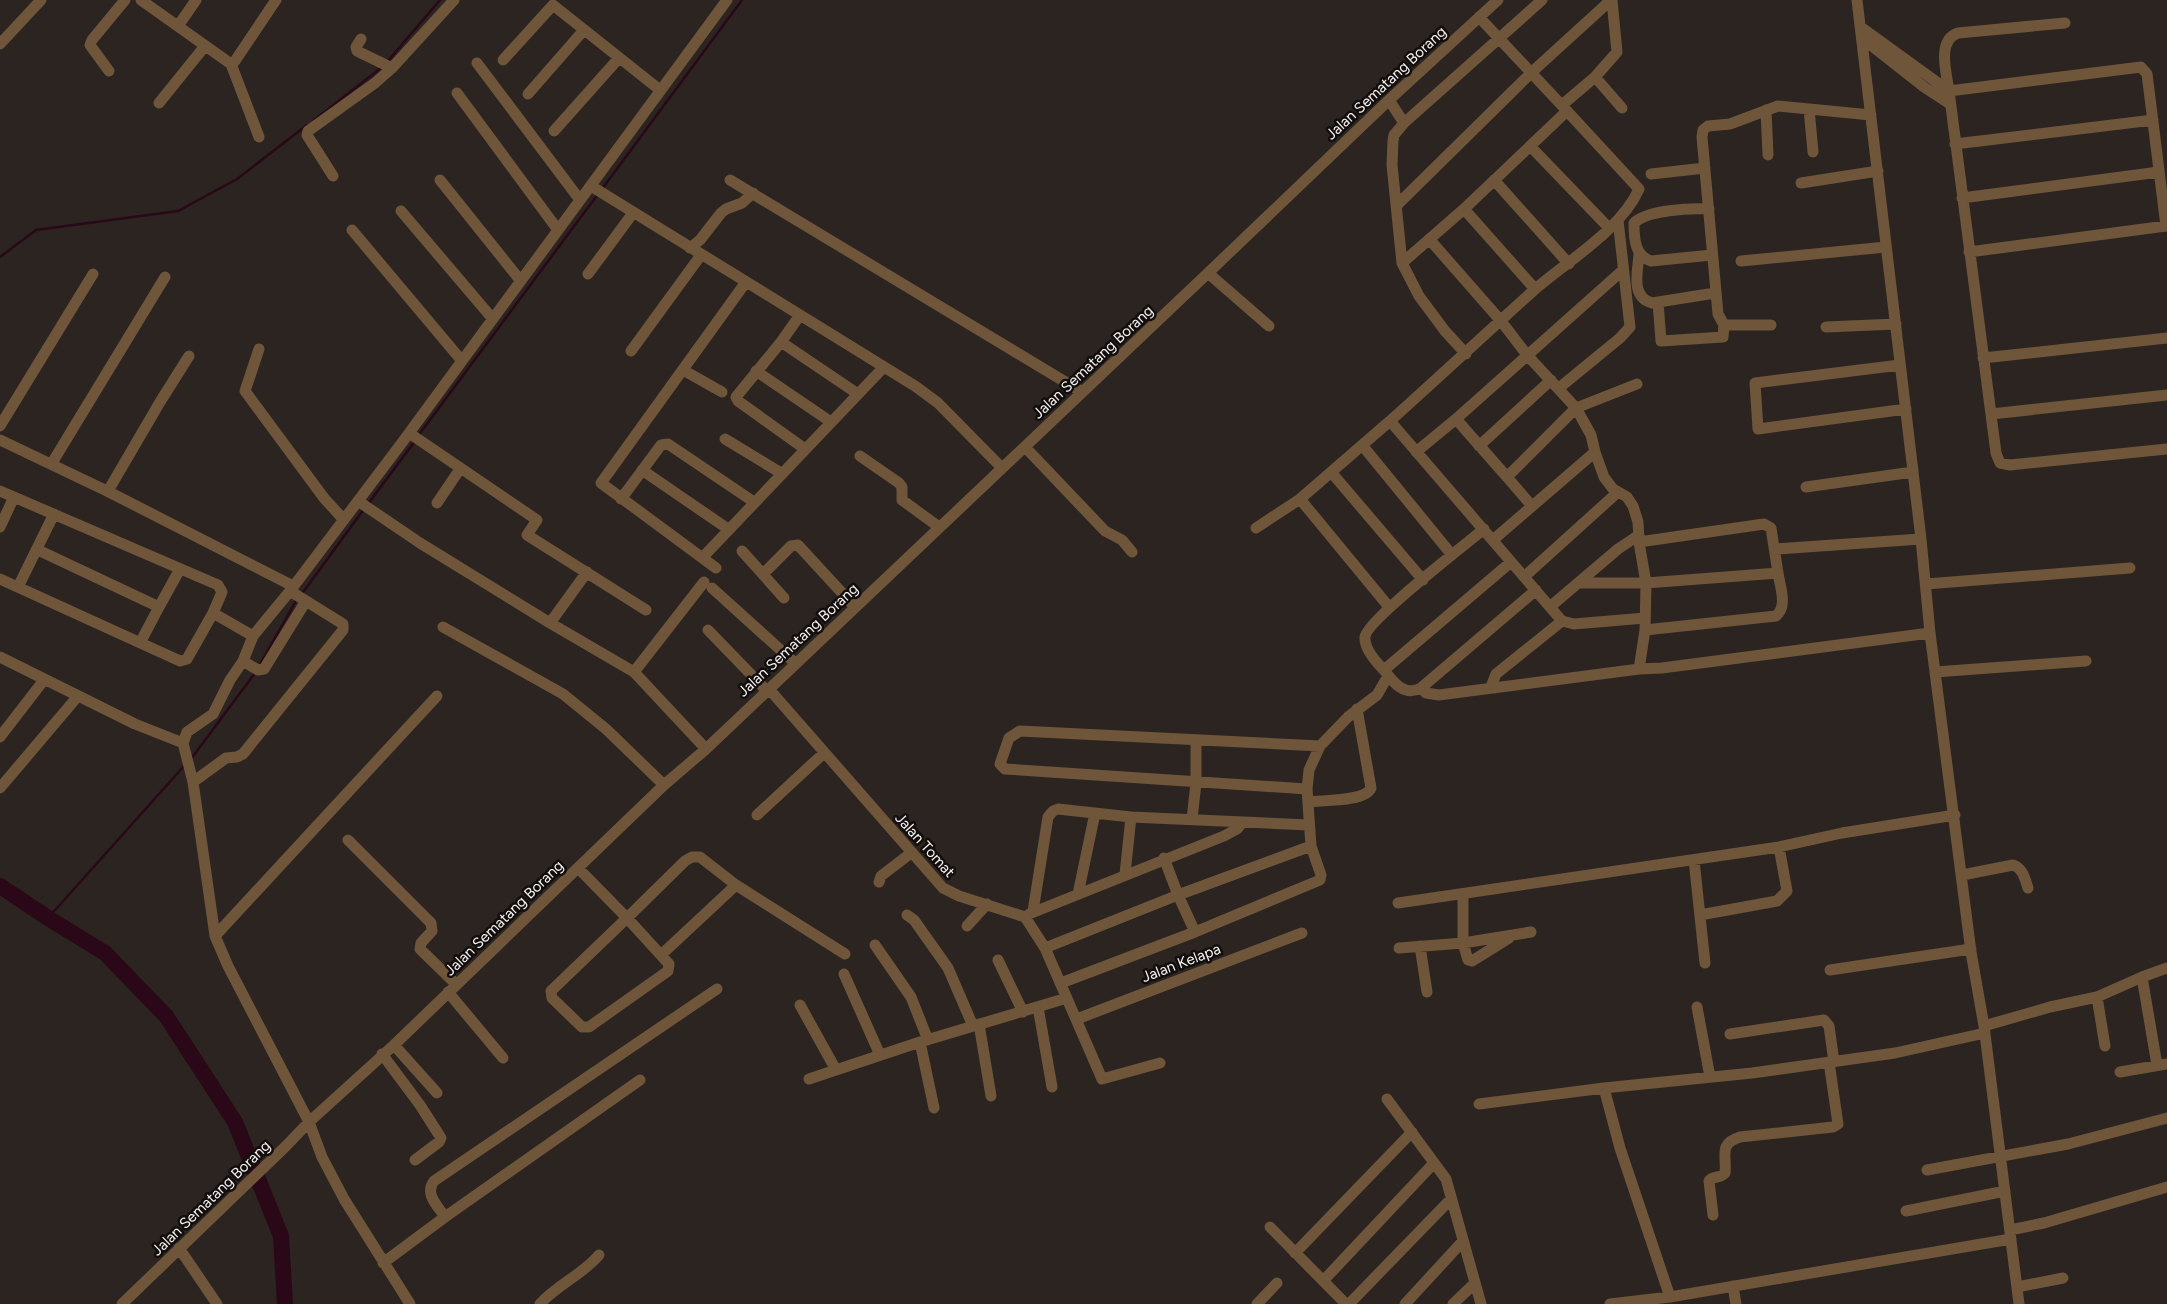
<svg xmlns="http://www.w3.org/2000/svg" width="2167" height="1304" font-family="Figtree,sans-serif">
	<style>
		.lines { fill: none; stroke-linecap: round; stroke-linejoin: round }
		.stream { stroke: #2a0818; stroke-width: 2.5 }
		.river { stroke: #2a0818; stroke-width: 16 }
		.minor { stroke: #6f5539; stroke-width: 11 }
		.labels { text-anchor: middle; stroke-width: 5; stroke-linejoin: round; paint-order: stroke }
		.street-label { font-size: 15px; fill: #f7f2f0; stroke: #110e0d }
	</style>
	<rect width="100%" height="100%" fill="#2b2421"/>
	<g class="lines">
		<path class="stream" d="M387 62 440 0
			M313 121 382 67
			M602 189 742 0
			M0 257 36 230 178 211 237 179 307 125
			M418 436 598 194
			M368 504 415 441
			M301 595 364 509
			M259 666 297 599
			M191 759 255 673
			M48 918 184 766"/>
		<path class="river" d="M0 886 48 918 105 953 166 1016 235 1122 281 1236 285 1304"/>
		<path class="minor" d="M141 0 231 64 235 61 276 0
			M1857 0 1921 539 1930 633 1971 952 1984 1026 2019 1304
			M2065 23 1958 33C1936 40 1947 75 1949 91L1996 453 2000 463 2010 465 2167 449
			M178 26 196 0
			M1862 28 1949 91 2141 67 2147 74 2166 226 1969 252
			M361 39 356 47 357 51 392 68
			M1863 39 1924 87 1950 104
			M0 44 41 0
			M503 60 553 5 660 90
			M477 63 580 200
			M231 64 259 137
			M109 71 90 45 92 40 125 0
			M1595 77 1622 108
			M457 93 558 230
			M528 94 584 30
			M1389 100 1404 123
			M159 103 205 46
			M1562 105 1595 77 1617 52 1612 0
			M1809 109 1813 152
			M1766 110 1768 155
			M1567 111 1639 189C1621 230 1566 262 1533 291 1485 334 1438 378 1390 421L1562 621 1574 624 1645 618
			M554 131 619 58
			M1955 144 2153 120
			M1531 147 1609 228
			M1651 174 1705 168
			M333 176 307 135 308 131 375 83 392 68 454 0
			M440 180 520 280
			M730 180 1082 392
			M1494 180 1569 264
			M1801 183 1878 171
			M591 186 915 386 938 403 1002 468
			M1962 198 2159 172
			M1396 206 1532 72 1611 0
			M1464 209 1535 289
			M1709 209C1690 208 1647 210 1634 223 1634 239 1635 256 1651 261L1712 255
			M401 211 492 318
			M352 230 462 361
			M1430 240 1501 321 1527 355 1576 408 1591 435 1595 452 1493 540
			M690 248 700 240 721 213 726 209 742 203 753 193
			M1639 254C1638 271 1630 297 1652 303L1715 293
			M1741 261 1886 247
			M1402 263 1464 209 1567 111 1479 17
			M1623 270 1456 419 1507 477 1576 408 1637 384
			M1208 273 1269 326
			M588 274 633 213
			M1658 302 1661 341 1723 337 1724 325
			M800 315 781 342 736 397 738 401 805 449
			M1771 325H1724L1718 314 1702 137 1703 130 1708 126 1730 124 1778 106 1871 115
			M1826 327 1896 324
			M781 342 858 394
			M259 349 245 391 324 498 344 520
			M631 351 701 255
			M1466 354 1445 331 1419 296 1402 263 1392 165 1393 141 1394 135 1404 123 1542 0
			M1983 358 2167 338
			M1900 365 1755 383 1758 429 1906 409
			M683 370 722 392
			M756 371 831 422
			M1559 388 1620 338 1630 327 1618 220
			M1991 414 2167 395
			M0 426 93 274
			M409 433 537 520 527 535 646 610
			M725 439 781 473
			M0 440 107 491 293 586
			M1362 445 1452 555
			M1479 446 1551 380
			M1025 447 1105 531 1122 540 1132 552
			M1416 452 1456 419
			M1595 452 1604 477 1613 489 1627 497 1633 506 1638 522 1639 542 1646 583 1778 573 1771 528 1764 524 1639 542
			M860 456 899 483 902 487V500L939 527
			M52 463 165 277
			M642 470 728 529
			M1331 472 1423 580
			M1507 477 1531 505
			M1806 487 1913 472
			M0 491 218 585 222 592 213 613 253 636
			M108 491 160 402 189 356
			M621 499 661 445 668 444 754 502
			M358 501 420 543 550 623
			M437 503 460 469
			M0 527 14 497
			M1256 528 1300 499
			M1776 549 1921 539
			M38 550 159 607 180 569
			M742 551 784 598
			M703 557 883 368
			M716 568 601 483 746 282
			M587 572 550 623 634 672 706 749
			M763 574 791 546 798 545 855 607
			M1524 577 1618 492
			M0 579 180 661 187 659 213 613
			M1578 583H1646L1645 630 1639 669 1662 668 1930 633
			M1926 584 2130 568
			M18 587 54 514
			M712 588 795 663
			M1536 590 1421 688 1426 693 1439 695 1639 669
			M1551 606 1618 549 1639 535
			M1389 607 1300 499 1390 421
			M443 627 563 694 606 729 664 785
			M708 630 766 690
			M1645 630 1776 616C1788 606 1780 587 1778 573
			M140 643 159 607
			M0 657 135 724 183 743 187 732 213 714 230 680 243 661 253 636 290 591 401 444 727 0
			M243 661 258 670 264 669 306 601
			M1384 670C1376 662 1364 649 1365 637 1366 621 1466 544 1484 529
			M634 672 704 582
			M1935 672 2086 661
			M1421 688C1404 697 1393 682 1384 670L1511 562
			M1494 688 1492 684 1496 674 1562 621
			M769 689 943 888 959 896 1025 917 1045 948 1102 1079 1160 1063
			M0 737 44 680
			M183 743 193 782 215 936 228 966 309 1122 322 1157 344 1199 410 1304
			M193 782 226 758 237 757 243 754 343 630V624L290 591
			M0 788 78 696
			M1307 789 1005 769 1000 764 1009 738 1020 731 1320 746
			M1308 802C1323 800 1365 802 1371 788L1357 709
			M757 815 824 753
			M1192 819 1196 783V741
			M348 840 431 923 432 931 421 943 420 949 456 984
			M1164 858 1178 895 1195 932
			M1694 860 1705 963
			M578 868 627 918 685 861 692 857H700L736 885 845 954
			M1125 874 1131 817
			M1962 875 2013 865C2023 868 2025 879 2028 888
			M879 882 881 876 911 853
			M1078 894 1095 813
			M1463 894V943L1468 960 1472 961 1509 938
			M1398 903 1779 847 1842 833 1955 815
			M1033 911 1048 817 1053 811 1058 809 1131 817 1309 825
			M1029 914 1224 836 1237 829 1242 823
			M907 915 914 920 948 968 973 1026
			M1700 915 1777 901 1787 891 1779 847
			M627 918 669 964 668 971 589 1027H582L552 998 551 991Z
			M967 926 987 904
			M215 936 437 696
			M875 945 911 997 928 1040
			M1420 946 1427 992
			M1045 948 1178 895 1311 846
			M1399 948 1463 943 1531 932
			M661 955 736 885
			M998 960 1023 1012
			M1830 970 1971 949
			M844 974 880 1055
			M2142 977 2157 1065
			M1061 983 1195 932 1320 880 1321 875 1311 846 1307 789 1309 770 1320 746 1348 717 1377 695 1388 676
			M448 992 503 1058
			M2097 997 2105 1046
			M800 1005 836 1070
			M1038 1007 1052 1087
			M1697 1007 1710 1077
			M1077 1019 1302 933
			M979 1024 991 1096
			M1984 1026 2050 1007 2097 997 2142 977 2167 968
			M1730 1034 1824 1020 1829 1026 1834 1062
			M920 1042 934 1108
			M394 1045 437 1093
			M382 1054 420 1105 441 1138 439 1142 415 1160
			M2120 1072 2167 1064
			M809 1079 920 1042 1067 998
			M1604 1088 1620 1148 1670 1297 2011 1239
			M1387 1099 1446 1179 1481 1304
			M1479 1104 1604 1088 1752 1073 1895 1053 1985 1033
			M1927 1170 2068 1144 2167 1118
			M1906 1211 2005 1191
			M1713 1215 1709 1181C1713 1175 1721 1179 1725 1173 1727 1155 1718 1144 1740 1137L1833 1127 1838 1124 1829 1062
			M445 1217C438 1206 424 1194 434 1181L717 989
			M1270 1227 1346 1304
			M2010 1230 2044 1223 2167 1187
			M179 1248 217 1304
			M1295 1253 1412 1132
			M383 1263 445 1217 640 1080
			M1323 1281 1434 1163
			M1733 1286 1736 1304
			M2017 1287 2063 1278
			M122 1304 286 1146 309 1122 394 1045 664 785 706 749 1208 273 1389 100 1498 0
			M540 1304C557 1285 582 1275 599 1255
			M1257 1304 1277 1283
			M1349 1304 1451 1199
			M1405 1304 1463 1241
			M1453 1304 1475 1283
			M1610 1304 1670 1297"/>
	</g>
	<g class="labels">
		<g class="street-label">
			<text transform="translate(1386 83) rotate(-43)" y="5">Jalan Sematang Borang</text>
			<text transform="translate(1093 362) rotate(-43)" y="5">Jalan Sematang Borang</text>
			<text transform="translate(798 640) rotate(-43)" y="5">Jalan Sematang Borang</text>
			<text transform="translate(925 845) rotate(48)" y="5">Jalan Tomat</text>
			<text transform="translate(504 918) rotate(-44)" y="5">Jalan Sematang Borang</text>
			<text transform="translate(1181 963) rotate(-21)" y="5">Jalan Kelapa</text>
			<text transform="translate(211 1198) rotate(-44)" y="5">Jalan Sematang Borang</text>
		</g>
	</g>
</svg>
